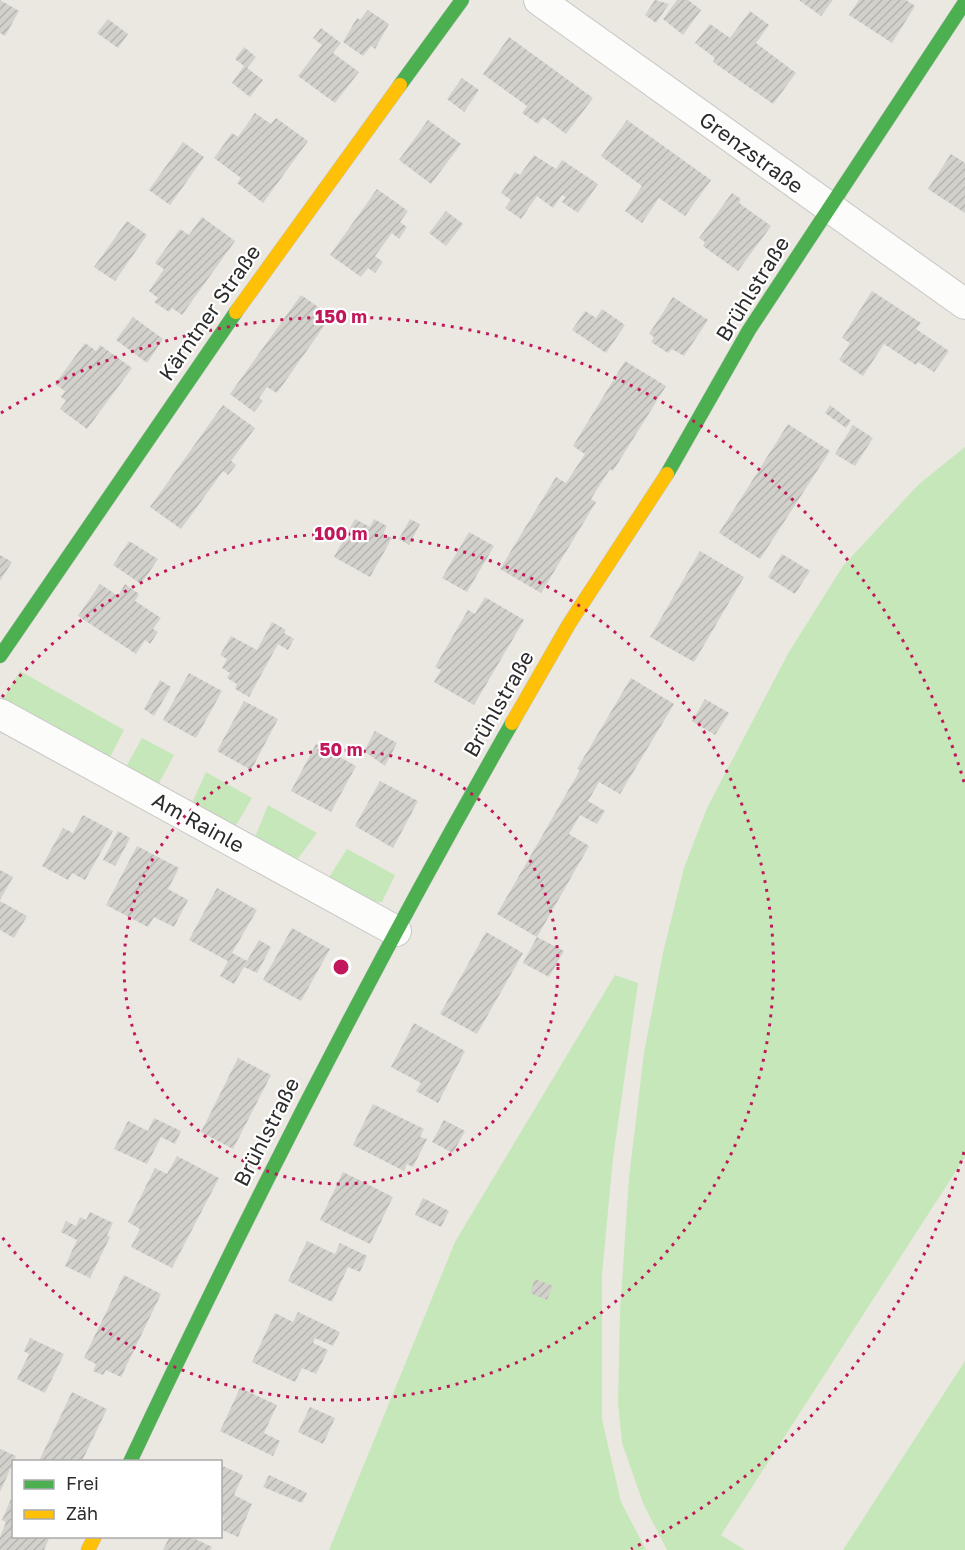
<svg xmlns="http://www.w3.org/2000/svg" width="965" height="1550" font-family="'Golos Text',sans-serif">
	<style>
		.green { fill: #c5e7b9 }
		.building { fill: url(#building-hatch) }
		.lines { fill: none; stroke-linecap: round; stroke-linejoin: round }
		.street-casing { stroke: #c8c7c6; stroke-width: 32 }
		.fast-casing { stroke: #c8c7c6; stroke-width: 15 }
		.slow-casing { stroke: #c8c7c6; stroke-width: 15 }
		.street { stroke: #fcfcfa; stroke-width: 30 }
		.fast { stroke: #4caf50; stroke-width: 14 }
		.slow { stroke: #ffc107; stroke-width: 14 }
		.ring { fill: none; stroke: #c2185b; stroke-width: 3; stroke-dasharray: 3 6 }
		.labels { text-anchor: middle; stroke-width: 4.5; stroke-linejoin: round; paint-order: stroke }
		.street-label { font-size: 21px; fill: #2c2c2c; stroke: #fff }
		.centre { fill: #c2185b; stroke: #fff; stroke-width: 3 }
		.ring-label { font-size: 18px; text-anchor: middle; font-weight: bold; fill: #c2185b; stroke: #fff; stroke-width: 4.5; stroke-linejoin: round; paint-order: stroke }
	</style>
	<defs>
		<pattern id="building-hatch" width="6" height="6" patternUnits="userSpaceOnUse" patternTransform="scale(1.5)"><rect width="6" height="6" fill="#d3d1cc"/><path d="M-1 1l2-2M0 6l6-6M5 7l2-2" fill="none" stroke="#b5b4af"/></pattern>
	</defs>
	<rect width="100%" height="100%" fill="#eae8e1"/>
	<path class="green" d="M965 447V1157L721 1535 745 1550H667L643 1503 622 1443 618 1403 620 1312 629 1178 644 1053 663 953 684 868 707 808 789 652 843 566 918 485Z
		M20 671 124 730 109 759 3 699Z
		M142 738 174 755 158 785 126 767Z
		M206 772 252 798 235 827 192 803Z
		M268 805 317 833 296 861 254 840Z
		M347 849 395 875 382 902H374L328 879Z
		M615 975 638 983 613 1158 602 1274V1419L621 1502 646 1550H329L455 1242Z
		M965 1361V1550H843Z"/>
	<path class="building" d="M0 0 19 11 5 36 0 33Z
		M655 0 669 4 656 23 645 15Z
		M677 0H688L701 10 683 35 663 19Z
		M799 0H833L821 16Z
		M859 0H906L915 6 892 43 849 15Z
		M368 10 389 24 375 49 371 46 363 56 343 42 357 18 360 20Z
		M750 11 769 25 756 43 796 73 773 104 713 62 715 58 695 43 710 24 730 38Z
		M108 19 128 34 118 48 97 33Z
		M321 28 341 43 333 53 359 72 335 103 298 76 322 45 313 38Z
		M509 37 593 98 566 134 543 117 538 124 522 113 527 106 483 74Z
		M244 47 256 57 247 68 263 80 250 97 232 83 244 66 235 59Z
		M462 78 479 90 464 112 447 99Z
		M255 113 271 124 276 118 308 141 263 203 237 183 241 178 214 158 232 133 238 137Z
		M428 120 461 144 431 184 399 160Z
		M627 120 711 180 685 216 659 198 642 223 625 211 642 186 601 156Z
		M183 142 204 157 170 205 149 190Z
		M951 154 965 163V213L928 189Z
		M534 155 556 169 562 160 598 184 578 213 562 202 566 197 562 195 553 208 537 196 521 219 505 208 511 200 501 193 515 172 520 175Z
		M377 189 408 211 400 222 407 227 399 239 392 233 375 256 383 262 375 273 368 268 361 277 330 255Z
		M732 193 741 199 739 203 771 226 738 271 703 246 705 242 699 238Z
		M446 211 463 224 446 246 429 233Z
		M202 217 235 241 182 315 172 308 169 312 154 302 158 298 149 291 164 269 155 263 180 229 189 235Z
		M127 221 147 235 115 281 94 267Z
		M872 291 921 323 916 329 949 351 934 372 918 362 916 365 884 344 863 376 839 360 850 343 842 338Z
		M301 295 331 316 277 393 267 387 259 398 263 401 254 412 230 394Z
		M673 297 708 320 684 356 672 349 668 353 651 342 654 337 649 334Z
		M602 309 625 325 606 353 572 330 585 311 596 318Z
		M133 317 163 339 147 363 116 340Z
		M85 343 96 351 100 345 132 368 87 429 60 409 66 401 61 397 65 391 55 384Z
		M625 361 666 386 613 471 610 469 591 499 596 502 541 593 500 569 556 477 566 483 585 454 573 446Z
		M223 405 255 428 231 461 236 465 228 475 223 471 181 529 150 507Z
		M830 405 851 421 846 428 825 413Z
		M788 424 830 451 760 559 719 533Z
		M853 425 873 438 855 466 835 454Z
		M355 519 370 527 374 519 387 526 383 534 392 538 370 577 334 557Z
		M410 519 420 524 409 545 399 539Z
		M469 532 494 546 467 592 442 578Z
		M129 541 158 559 141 584 113 565Z
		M700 551 744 577 694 662 650 637Z
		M782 554 810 571 795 594 768 577Z
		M0 555 12 562 0 581Z
		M100 584 118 596 125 584 139 594 135 601 161 618 153 629 158 632 150 644 145 640 136 654 78 616Z
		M485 597 524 620 474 705 434 682 441 670 435 667 468 610 475 614Z
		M272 622 286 630 284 633 294 639 288 650 278 644 249 697 235 689 237 684 227 678 230 673 222 668 227 659 220 655 231 636 257 650Z
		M189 673 222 691 196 738 163 720Z
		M631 678 674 704 620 794 599 782 588 801 605 811 597 824 580 815 569 834 589 846 537 937 497 914 580 770 577 769Z
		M160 680 171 687 154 716 144 709Z
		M705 699 729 713 715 735 692 721Z
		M244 701 278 719 251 770 217 751Z
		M375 731 397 743 385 766 364 751Z
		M316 744 356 766 331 812 291 791Z
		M380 781 418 801 393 848 355 826Z
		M83 815 113 831 85 880 72 873 68 880 42 866 63 828 73 833Z
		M118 831 130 838 115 866 103 860Z
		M137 846 179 868 168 889 188 900 174 927 154 917 148 927 106 905Z
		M0 870 13 877 0 900Z
		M217 888 257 910 232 953 247 961 259 940 271 947 257 973 244 967 234 984 220 976 228 961 189 940Z
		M0 901 27 916 14 938 0 930Z
		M292 928 330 949 301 1001 263 980Z
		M486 932 523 953 477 1034 440 1014Z
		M537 937 564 951 549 977 523 963Z
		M414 1023 465 1051 438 1103 416 1091 421 1083 391 1067Z
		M238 1058 271 1075 233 1149 201 1132Z
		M373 1104 424 1129 420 1137 427 1139 413 1167 407 1164 404 1171 353 1145Z
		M154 1118 181 1131 175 1144 161 1137 147 1164 114 1149 128 1121 148 1131Z
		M444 1120 465 1131 453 1153 432 1142Z
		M177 1156 219 1178 172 1268 131 1247 140 1229 128 1222 155 1168 167 1174Z
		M343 1172 393 1197 370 1244 320 1220Z
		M423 1198 449 1211 441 1227 415 1215Z
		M90 1212 113 1223 107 1235 110 1237 90 1278 65 1266 77 1240 61 1232 66 1221 76 1226 80 1217 86 1220Z
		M307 1241 335 1254 340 1243 367 1256 360 1272 348 1267 332 1302 288 1281Z
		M124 1275 161 1294 121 1377 106 1370 103 1375 93 1371 96 1364 84 1358Z
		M535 1279 553 1286 547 1300 530 1293Z
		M298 1312 340 1332 333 1346 315 1338 313 1343 328 1350 316 1374 302 1368 295 1382 252 1362 275 1313 293 1322Z
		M30 1338 64 1354 45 1393 17 1379 29 1354 24 1351Z
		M240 1388 277 1405 264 1433 280 1441 273 1456 220 1431Z
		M72 1392 107 1409 82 1461H39Z
		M310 1407 335 1418 323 1444 298 1432Z
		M0 1449 16 1456 0 1492Z
		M220 1465 243 1475 234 1495 252 1504 238 1537 220 1529 224 1518 220 1517Z
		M269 1475 307 1493 302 1503 263 1487Z
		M11 1499 14 1500V1536H50L44 1550H0V1537L6 1522 2 1520Z
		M170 1536H189L212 1547 211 1550H163Z"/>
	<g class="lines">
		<g class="street-casing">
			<path id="street" d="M539 0 965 304
				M0 714 396 931"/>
		</g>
		<g class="fast-casing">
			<path id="fast" d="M400 85 462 0
				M667 474 749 330 965 2
				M0 656 236 312
				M130 1462C248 1211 374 964 512 723"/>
		</g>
		<g class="slow-casing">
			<path id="slow" d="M236 312 400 85
				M512 723 569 624 667 474
				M88 1550 95 1536"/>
		</g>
		<use href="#street" class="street"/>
		<use href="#fast" class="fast"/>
		<use href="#slow" class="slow"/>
	</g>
	<g class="ring">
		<circle cx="341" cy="967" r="217"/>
		<path d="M2 697A433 433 0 1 1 2 1237"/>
		<path d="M964 1152A650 650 0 0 1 631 1549M1 413A650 650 0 0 1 964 782"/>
	</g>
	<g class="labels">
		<g class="street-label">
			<text transform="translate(751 153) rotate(36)" y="7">Grenzstraße</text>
			<text transform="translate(753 289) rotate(-58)" y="7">Brühlstraße</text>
			<text transform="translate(210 313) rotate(-55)" y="7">Kärntner Straße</text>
			<text transform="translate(499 704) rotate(-60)" y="7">Brühlstraße</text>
			<text transform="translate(198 823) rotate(29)" y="7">Am Rainle</text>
			<text transform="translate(267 1132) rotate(-63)" y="7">Brühlstraße</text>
		</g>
	</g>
	<circle cx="341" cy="967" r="9" class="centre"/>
	<g class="ring-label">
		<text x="341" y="323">150 m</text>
		<text x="341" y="540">100 m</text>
		<text x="341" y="756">50 m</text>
	</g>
	<rect x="12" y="1460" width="210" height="78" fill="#ffffff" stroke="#ababab" stroke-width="1.5"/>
	<rect x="24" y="1480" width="30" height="9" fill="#4caf50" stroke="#ababab" stroke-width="1.5"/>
	<text x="66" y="1490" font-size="18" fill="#2c2c2c">Frei</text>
	<rect x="24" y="1510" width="30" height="9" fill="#ffc107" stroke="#ababab" stroke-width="1.5"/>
	<text x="66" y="1520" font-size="18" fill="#2c2c2c">Zäh</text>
</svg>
